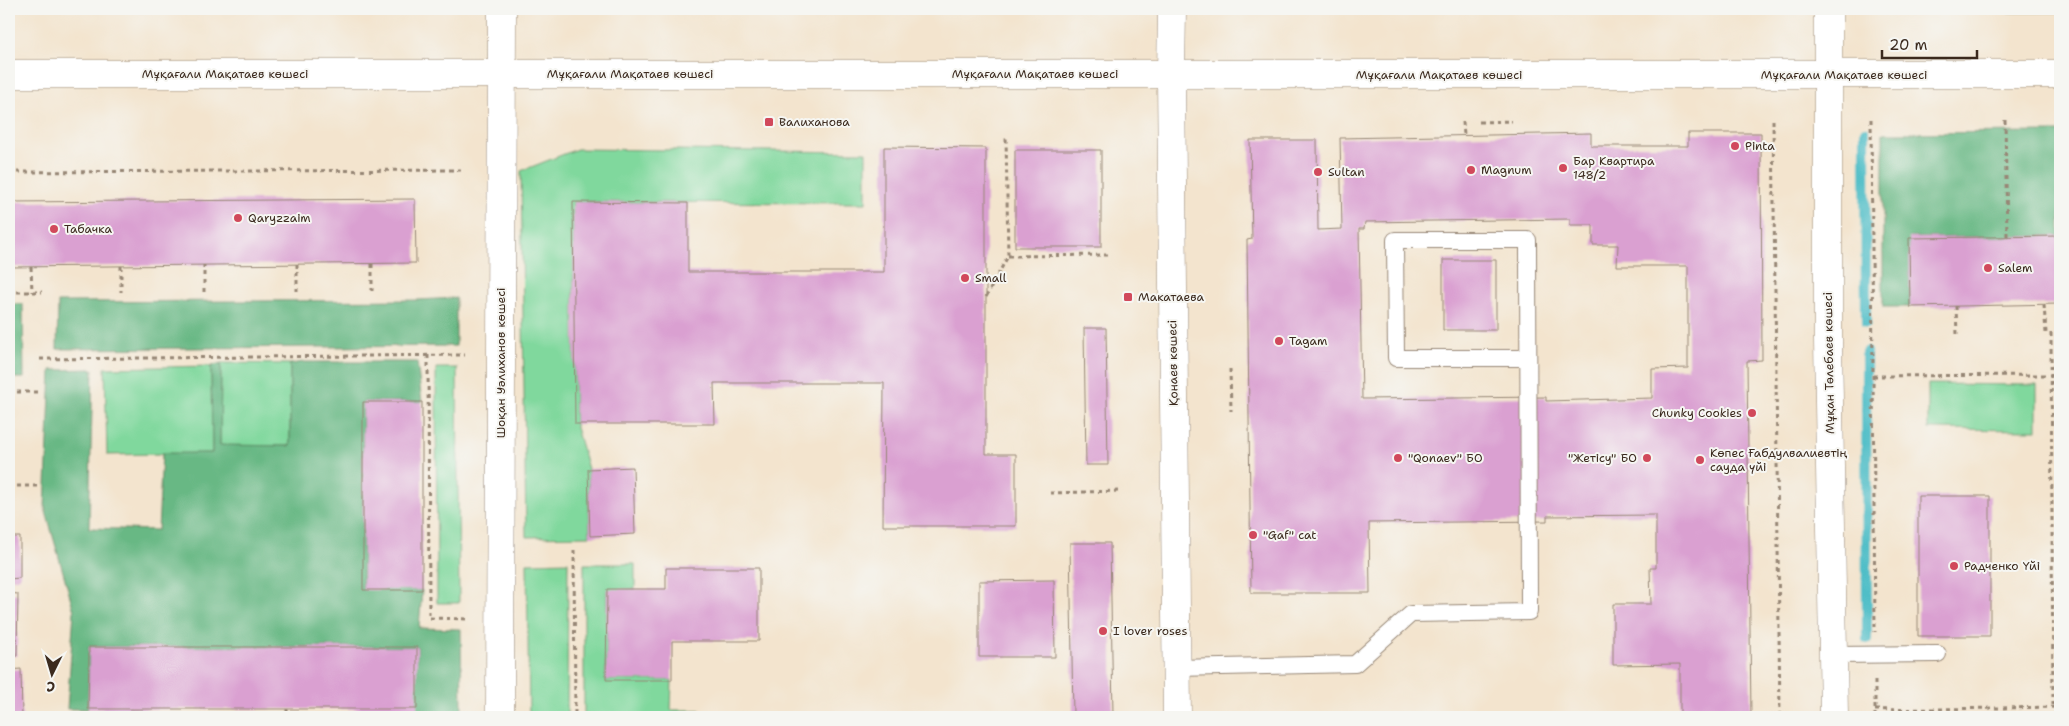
<svg xmlns="http://www.w3.org/2000/svg" width="2069" height="726" font-family="'Shantell Sans',sans-serif">
	<style>
		.green { fill: #80d89d; stroke: #5e815e }
		.forest { fill: #68b884; stroke: #527151 }
		.lines { fill: none; stroke-linecap: round; stroke-linejoin: round }
		.stream { stroke: #50bec7; stroke-width: 10 }
		.building { fill: #daa0d1; fill-rule: evenodd }
		.service-casing { stroke: #978776; stroke-width: 18 }
		.minor-casing { stroke: #978776; stroke-width: 29 }
		.tertiary-casing { stroke: #978776; stroke-width: 29 }
		.secondary-casing { stroke: #978776; stroke-width: 29 }
		.path { stroke: #978776; stroke-width: 3; stroke-dasharray: 4 4; stroke-linecap: butt }
		.service { stroke: #fff; stroke-width: 16 }
		.minor { stroke: #fff; stroke-width: 28 }
		.tertiary { stroke: #fff; stroke-width: 28 }
		.secondary { stroke: #fff; stroke-width: 28 }
		.poi-dot { fill: #d1495b; stroke: #f6f6f2; stroke-width: 2 }
		.labels { text-anchor: middle; stroke-width: 4; stroke-linejoin: round; paint-order: stroke }
		.street-label { font-size: 12px; fill: #3b2a1e; stroke: #f6f6f2 }
		.poi-label { font-size: 12px; fill: #3b2a1e; stroke: #f6f6f2; text-anchor: start }
	</style>
	<rect width="100%" height="100%" fill="#f6f6f2"/>
	<filter id="ink" filterUnits="userSpaceOnUse"><feTurbulence type="fractalNoise" baseFrequency=".02" numOctaves="2"/><feDisplacementMap in="SourceGraphic" scale="10" xChannelSelector="R" yChannelSelector="G"/><feConvolveMatrix kernelMatrix="1 2 1 2 8 2 1 2 1" color-interpolation-filters="sRGB"/></filter>
	<filter id="wash" filterUnits="userSpaceOnUse"><feTurbulence type="fractalNoise" baseFrequency=".0096" numOctaves="4" result="noise"/><feDisplacementMap in="SourceGraphic" scale="20" xChannelSelector="R" yChannelSelector="G"/><feGaussianBlur stdDeviation="1.12" result="paint"/><feColorMatrix in="noise" values="0 0 0 0 0 0 0 0 0 0 0 0 0 0 0 0 0 1.4 0 .05"/><feComposite in="paint" operator="in"/></filter>
	<g filter="url(#wash)">
		<rect width="100%" height="100%" fill="#f3e4ce"/>
		<path class="green" d="M1923 9H2060V12L1923 13Z
			M577 149 866 152V203L573 202 575 424 588 469 590 536 526 537 521 171Z
			M221 363 290 364V446H220Z
			M211 366 212 453 107 455 105 368Z
			M436 368H457L459 603H437Z
			M1928 384 2037 385V430L1928 429Z
			M568 562 567 717H529L527 563Z
			M584 564H635V589L607 590 606 680H672L671 710H700V717H584Z"/>
		<path class="forest" d="M2060 132V236L1910 238V307H1883V133Z
			M456 298V346L57 349 58 302 417 300Z
			M9 304H23L24 378H9Z
			M304 362H417L422 402H363V589L422 590 419 628 461 629 462 717H416L417 647H89L88 709H67L74 611 45 508 51 370 93 369 89 528 158 530 162 453H212L211 366 221 363 220 445 290 446V364Z"/>
		<g class="lines">
			<path class="stream" d="M1865 131 1866 323
				M1866 352 1867 639"/>
		</g>
		<g id="blocks">
			<path class="building" d="M1591 133V146H1688V133H1761L1762 360 1747 361 1751 717H1680V664L1613 665V604H1651L1650 568H1656V515L1547 516V521L1369 523 1370 593H1251L1247 240 1252 239 1250 140H1317L1318 230 1342 229 1340 138ZM1570 219V225H1593V245H1618L1617 266H1688V368L1652 369V398L1546 401V397L1362 399 1359 229H1364L1365 222Z
				M884 147 986 148V454H1016V526H883L884 383H714L715 424H575L573 202 688 203V272H884Z
				M1015 150H1101V247H1015Z
				M415 199 416 263 9 267V202Z
				M2060 236V304L1910 307 1909 238Z
				M1443 260H1496V330H1443Z
				M1084 328H1106L1108 465H1086Z
				M363 402H422V590H363Z
				M633 467 635 534 590 536 588 469Z
				M1918 496H1990V636H1918Z
				M9 537H20V578L9 579Z
				M1070 543H1110L1113 714H1104V717H1019V716L1073 715Z
				M666 568H759V641H672V680H606L607 589H666Z
				M1054 580 1055 657H979V581Z
				M9 593 18 594 17 656H9Z
				M89 647H417V709H88Z
				M21 669 22 717H9V670Z"/>
		</g>
	</g>
	<g filter="url(#ink)">
		<use href="#blocks" fill-opacity="0" stroke="#978776" stroke-width="1"/>
		<g class="lines">
			<g class="service-casing">
				<path id="service" d="M1833 655 1938 654
					M1176 668 1355 664 1411 614 1529 612 1528 240H1395L1396 358H1528"/>
			</g>
			<g class="minor-casing">
				<path id="minor" d="M1828 9V339L1834 717
					M1171 75 1177 717
					M500 717 502 9"/>
			</g>
			<g class="tertiary-casing">
				<path id="tertiary" d="M1171 75 1172 9"/>
			</g>
			<g class="secondary-casing">
				<path id="secondary" d="M9 74H2060"/>
			</g>
			<path class="path" d="M1871 119 1875 632
				M1773 120 1780 717
				M2005 120 2007 237
				M1463 122 1464 135
				M1479 122 1512 121
				M9 172 463 170
				M1008 256 1112 255
				M297 264V291
				M372 264V291
				M121 266V292
				M31 267 32 292
				M9 292H42
				M204 292V265
				M986 297 1008 256 1006 136
				M2044 305 2046 333
				M1956 306 1957 335
				M2051 333 2053 707
				M428 355 429 618 469 619
				M40 359 465 355
				M1230 369 1231 411
				M1873 376 2051 375
				M9 392H39
				M9 486H38
				M1050 493 1119 491
				M574 550 575 717
				M287 709V717
				M1875 710 2060 707
				M132 717 133 709
				M201 717 202 709
				M376 717V710
				M1875 717V678"/>
			<use href="#service" class="service"/>
			<use href="#minor" class="minor"/>
			<use href="#tertiary" class="tertiary"/>
			<use href="#secondary" class="secondary"/>
		</g>
	</g>
	<g class="poi-dot">
		<rect x="764" y="117" width="10" height="10" rx="2.5"/>
		<circle cx="1735" cy="146" r="5"/>
		<circle cx="1563" cy="168" r="5"/>
		<circle cx="1471" cy="170" r="5"/>
		<circle cx="1318" cy="172" r="5"/>
		<circle cx="238" cy="218" r="5"/>
		<circle cx="54" cy="229" r="5"/>
		<circle cx="1988" cy="268" r="5"/>
		<circle cx="965" cy="278" r="5"/>
		<rect x="1123" y="292" width="10" height="10" rx="2.5"/>
		<circle cx="1279" cy="341" r="5"/>
		<circle cx="1752" cy="413" r="5"/>
		<circle cx="1398" cy="458" r="5"/>
		<circle cx="1647" cy="458" r="5"/>
		<circle cx="1700" cy="460" r="5"/>
		<circle cx="1253" cy="535" r="5"/>
		<circle cx="1954" cy="566" r="5"/>
		<circle cx="1103" cy="631" r="5"/>
	</g>
	<g class="labels">
		<g class="street-label">
			<text x="225" y="78">Мұқағали Мақатаев көшесі</text>
			<text x="630" y="78">Мұқағали Мақатаев көшесі</text>
			<text x="1035" y="78">Мұқағали Мақатаев көшесі</text>
			<text x="1439" y="79">Мұқағали Мақатаев көшесі</text>
			<text x="1844" y="79">Мұқағали Мақатаев көшесі</text>
			<text transform="translate(501 363) rotate(-90)" y="4">Шоқан Уәлиханов көшесі</text>
			<text transform="translate(1173 363) rotate(-91)" y="4">Қонаев көшесі</text>
			<text transform="translate(1829 363) rotate(-91)" y="4">Мұқан Төлебаев көшесі</text>
		</g>
		<g class="poi-label">
			<text x="779" y="126">Валиханова</text>
			<text x="1745" y="150">Pinta</text>
			<text x="1573" y="165">Бар Квартира<tspan x="1573" dy="14">148/2</tspan></text>
			<text x="1481" y="174">Magnum</text>
			<text x="1328" y="176">Sultan</text>
			<text x="248" y="222">Qaryzzaim</text>
			<text x="64" y="233">Табачка</text>
			<text x="1998" y="272">Salem</text>
			<text x="975" y="282">Small</text>
			<text x="1138" y="301">Макатаева</text>
			<text x="1289" y="345">Tagam</text>
			<text x="1742" y="417" text-anchor="end">Chunky Cookies</text>
			<text x="1710" y="457">Көпес Ғабдулвалиевтің<tspan x="1710" dy="14">сауда үйі</tspan></text>
			<text x="1408" y="462">"Qonaev" БО</text>
			<text x="1637" y="462" text-anchor="end">"Жетісу" БО</text>
			<text x="1263" y="539">"Gaf" cat</text>
			<text x="1964" y="570">Радченко Үйі</text>
			<text x="1113" y="635">I lover roses</text>
		</g>
	</g>
	<rect width="2069" height="726" fill="none" stroke="#f6f6f2" stroke-width="30"/>
	<g transform="translate(52 674) rotate(185)" stroke="#f6f6f2" stroke-width="4" paint-order="stroke">
	<path d="M0-4L9 19L0 12L-9 19Z" fill="#3b2a1e"/>
	<text y="-8" font-size="14" font-weight="bold" text-anchor="middle" fill="#3b2a1e">С</text>
	</g>
	<path d="M1882 50v8h95v-8" fill="none" stroke="#3b2a1e" stroke-width="2.5"/>
	<text x="1889" y="50" font-size="15" fill="#3b2a1e" stroke="#f6f6f2" stroke-width="4" paint-order="stroke">20 m</text>
</svg>
